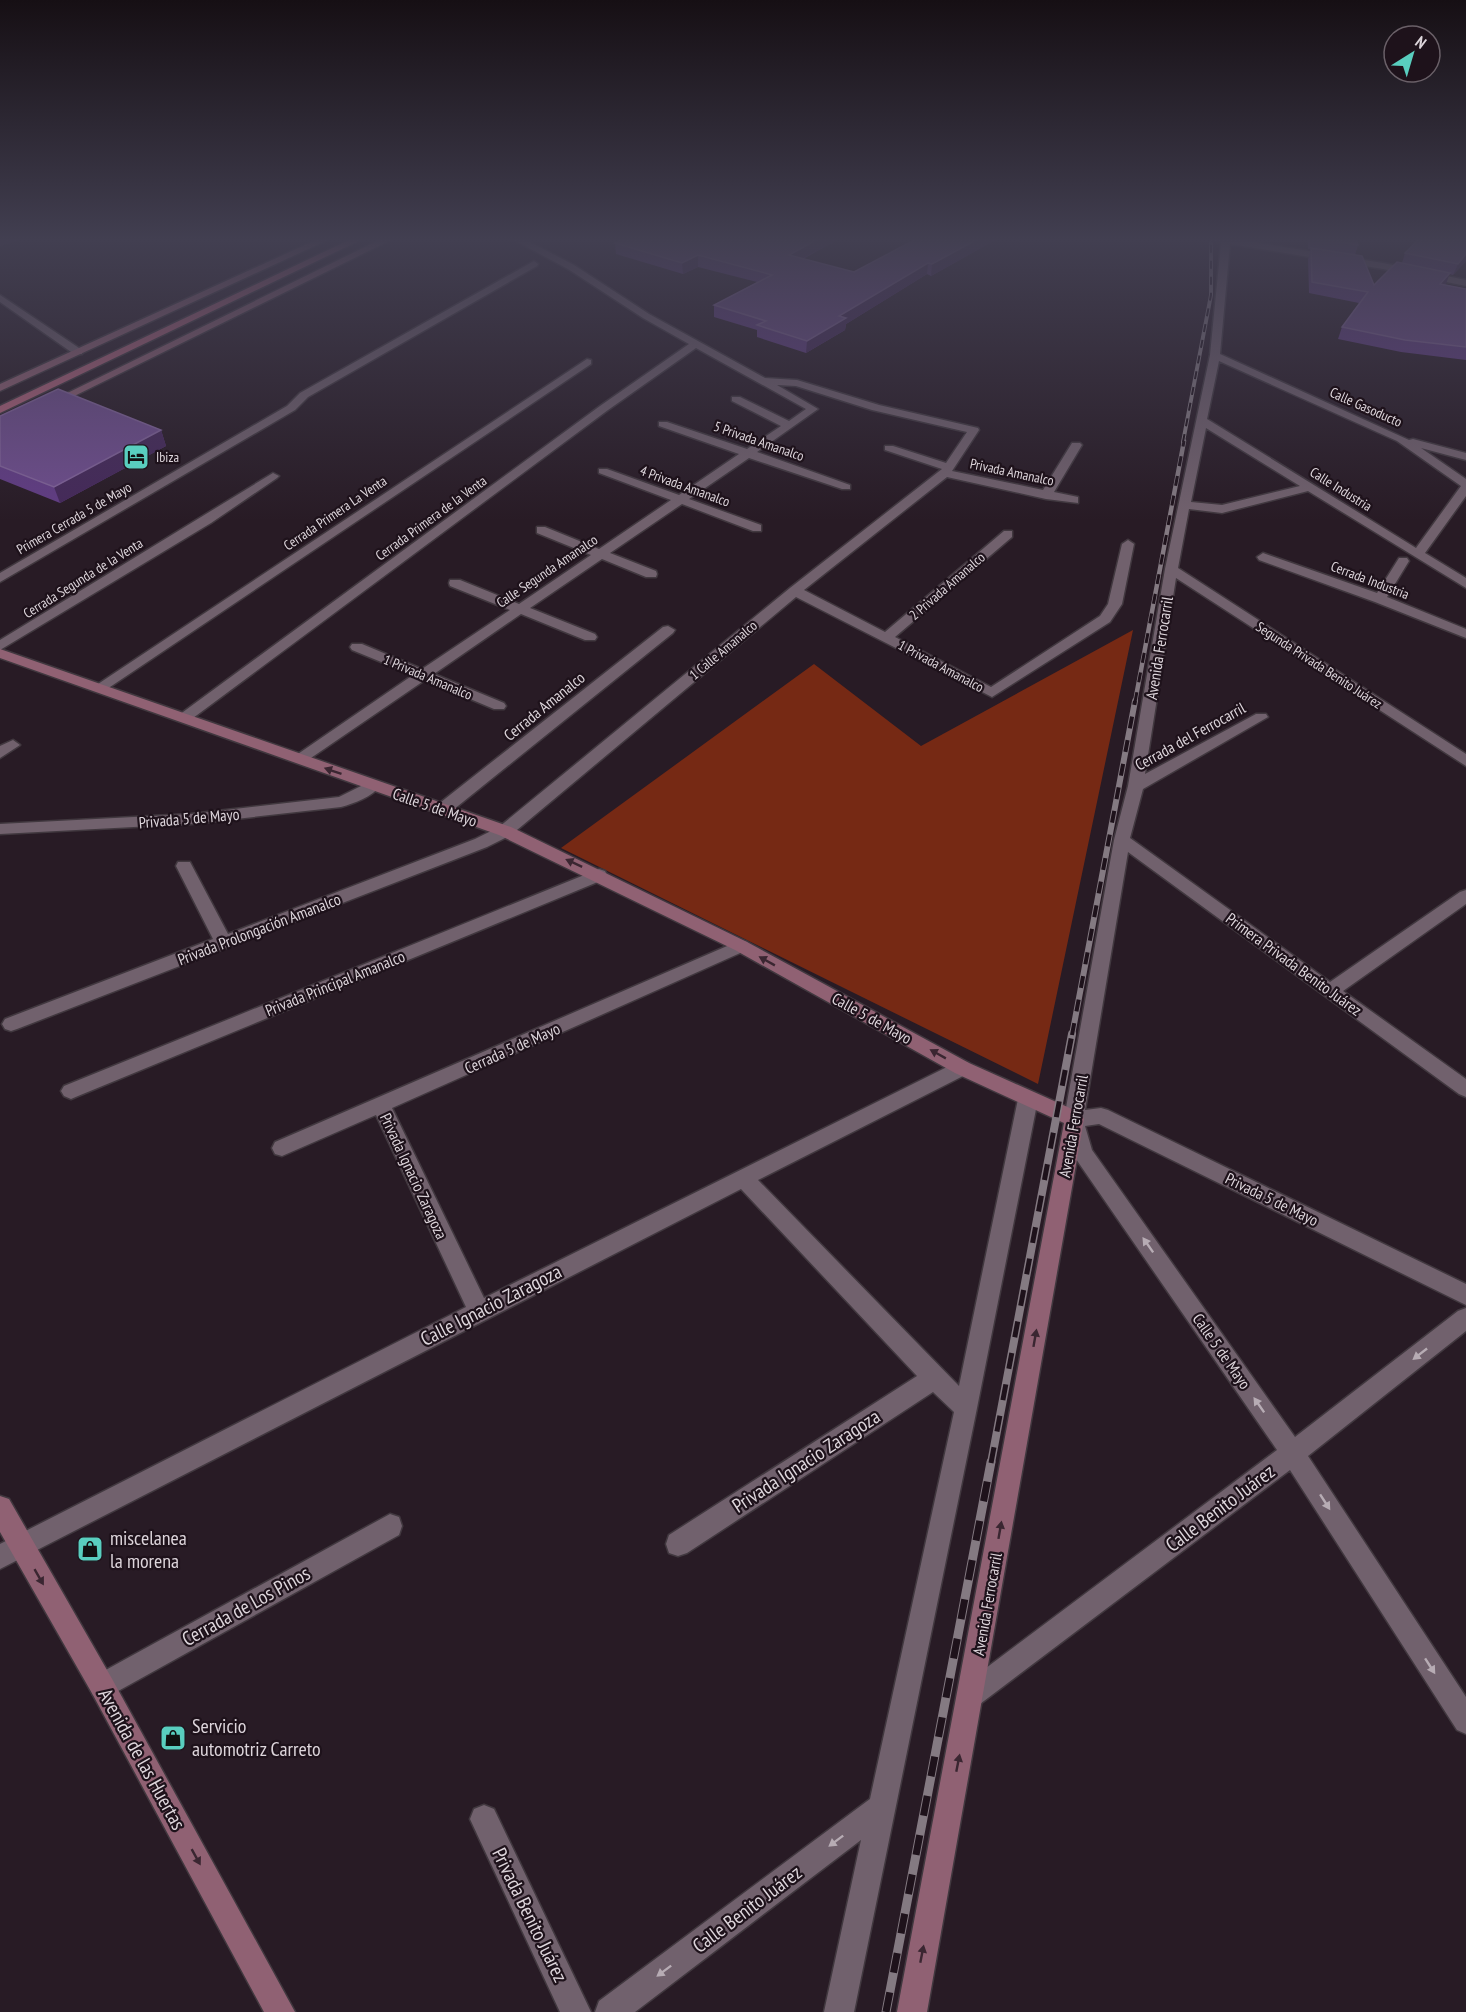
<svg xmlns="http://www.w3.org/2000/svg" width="1466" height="2012" font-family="'PT Sans Narrow',sans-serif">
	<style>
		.green { fill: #762914 }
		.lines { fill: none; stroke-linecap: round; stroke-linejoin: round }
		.street-casing { stroke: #41383f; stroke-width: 3 }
		.secondary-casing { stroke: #41383f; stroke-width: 3 }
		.primary-casing { stroke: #41383f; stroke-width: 3 }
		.street { fill: #71616d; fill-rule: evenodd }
		.secondary { fill: #906173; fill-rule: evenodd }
		.primary { fill: #af627a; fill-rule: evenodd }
		.rail-far4-casing { stroke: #847a82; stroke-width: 4 }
		.rail-far3-casing { stroke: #847a82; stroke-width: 4.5 }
		.rail-far2-casing { stroke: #847a82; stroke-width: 6 }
		.rail-far1-casing { stroke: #847a82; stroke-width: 8 }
		.rail-casing { stroke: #847a82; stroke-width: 9 }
		.rail-far4 { stroke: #1e121b; stroke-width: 2; stroke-dasharray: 8; stroke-linecap: butt }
		.rail-far3 { stroke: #1e121b; stroke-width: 3; stroke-dasharray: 10; stroke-linecap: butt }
		.rail-far2 { stroke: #1e121b; stroke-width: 4; stroke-dasharray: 12; stroke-linecap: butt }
		.rail-far1 { stroke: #1e121b; stroke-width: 5; stroke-dasharray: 16; stroke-linecap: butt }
		.rail { stroke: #1e121b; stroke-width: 7; stroke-dasharray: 20; stroke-linecap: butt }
		.wall { fill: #623d85 }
		.shaded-wall { fill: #45295a }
		.building { fill: #6f4e8e; stroke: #81639a; stroke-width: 1.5 }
		.oneway { fill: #3a2631 }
		.oneway2 { fill: #b7acb4 }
		.labels { text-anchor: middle; stroke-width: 4.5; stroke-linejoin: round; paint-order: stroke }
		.far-street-label { font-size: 14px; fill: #ddd5db; stroke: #1e121b }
		.far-poi-label { font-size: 14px; fill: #ddd5db; stroke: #1e121b; text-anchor: start }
		.street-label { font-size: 16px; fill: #ddd5db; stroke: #1e121b }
		.near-street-label { font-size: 20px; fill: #ddd5db; stroke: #1e121b }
		.near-poi-label { font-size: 20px; fill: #ddd5db; stroke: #1e121b; text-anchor: start }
	</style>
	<rect width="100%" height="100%" fill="#281b25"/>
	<path class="green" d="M1133 630 1038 1084 561 848 814 664 921 746Z"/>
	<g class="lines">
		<g class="street-casing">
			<path id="street" d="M512 239H524L574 265 649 314 765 378 797 380 879 405 978 428 979 430 952 471 1043 490 1072 443H1080L1082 445 1054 492 1078 497V503L1046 499 947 477 804 590 885 632 1004 531H1012V537L895 637 991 687 1100 616 1108 604 1122 544 1128 540 1134 544 1122 604 1110 622 992 697 796 597 511 835 487 847 17 1029 11 1031 5 1029 2 1024 5 1019 213 939 176 866 178 862H190L228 934 475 839 499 827 790 588 942 469 885 450V446H893L946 463 967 432 872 410 796 386 777 385 818 409 757 452 850 485V489H842L749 458 689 499 761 525V531H753L682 504 610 553 656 571 657 574 656 577H646L602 559 530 608 595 634 597 637 595 640H585L521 614 434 674 504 703 506 706 504 709H494L425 680 305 762H295L293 759 295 756 413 675 352 650 350 647 352 644H362L422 669 510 610 450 586 449 583 450 580H460L519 604 591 555 537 533V527H545L599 549 671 500 599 473V469H607L679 495 739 454 659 426V422H667L747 449 781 426 732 401V397H740L789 421 806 409 696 348 608 410 189 721H179L177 718 179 715 600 406 689 344 643 318 568 269Z
				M1211 239H1234L1383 263 1466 280V286L1383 269 1230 244 1220 354 1409 440 1413 439 1466 453V460L1421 448 1466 479V496L1425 553 1466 578V588L1308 491 1222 513 1189 509 1178 568 1466 754V766L1176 578 1145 774 1256 714H1266L1268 717 1143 789 1130 838 1330 982 1460 892 1466 890V904L1343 991 1466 1079V1097L1459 1094 1128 852 1085 1110 1101 1108 1108 1110 1466 1284V1305L1099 1124 1085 1126 1092 1150 1295 1437 1458 1311 1466 1308V1331L1308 1456 1466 1697V1734L1457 1730 1290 1470 980 1704 971 1708 962 1704 958 1695 962 1686 1277 1450 1076 1159 1064 1119 1114 840 1128 786 1165 569 1210 355 1221 243ZM1219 361 1397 441 1461 486 1416 548 1207 419ZM1206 428 1300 486 1222 505 1191 502Z
				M534 261 538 264 537 266 308 397 295 410 0 582V573L287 406 300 393Z
				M0 295 82 350V354H74L0 302Z
				M587 359 591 360V364L104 691H94L92 688Z
				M273 473 279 476 277 478 211 523 0 650V640Z
				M1263 553 1377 593 1399 558H1407L1409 561 1387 597 1466 629V638L1375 602 1259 560 1257 557Z
				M668 626 675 630 673 633 448 814H436L434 810 436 806 663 627Z
				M13 740 20 745 0 758V746Z
				M373 780 378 782 381 785C372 797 355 803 341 807L191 824 0 834V824L191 814 339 797Z
				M599 869 605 871 607 875 605 879 78 1096 71 1099 64 1096 61 1091 64 1086Z
				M741 940 747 942 750 946 747 950 392 1108 484 1298 955 1063 962 1061 969 1063 971 1068 969 1073 758 1180 959 1386 1018 1099 1021 1094 1028 1091 1035 1094 1038 1099 977 1408 854 2012H824L861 1840 635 2012H595L599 2001 870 1799 954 1412 933 1392 687 1553 678 1556 669 1553 666 1544 669 1535 917 1376 741 1189 0 1569V1544L466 1307 376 1115 282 1156 275 1154 272 1148 275 1142Z
				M390 1514 399 1517 402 1526 399 1535 111 1695 102 1699 93 1695 89 1686 93 1677Z
				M484 1805 494 1809 591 2012H560L470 1819 474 1809Z"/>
		</g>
		<g class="secondary-casing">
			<path id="secondary" d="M318 239H330L0 391V384Z
				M381 239H393L54 406 50 407 45 404Z
				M0 649 511 827 747 942 969 1063 1081 1113 1084 1119 927 2012H897L1064 1123 955 1073 735 950 499 835 0 658Z
				M0 1496 9 1499 111 1677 295 2012H264L93 1695 0 1532Z"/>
		</g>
		<g class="primary-casing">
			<path id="primary" d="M351 239H363L0 413V406Z"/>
		</g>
		<use href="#street" class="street"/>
		<use href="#secondary" class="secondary"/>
		<use href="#primary" class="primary"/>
		<g class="rail-far4-casing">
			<path id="rail-far4" d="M1183 442 1211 295V239"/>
		</g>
		<g class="rail-far3-casing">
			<path id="rail-far3" d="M1135 702 1184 441"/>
		</g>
		<g class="rail-far2-casing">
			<path id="rail-far2" d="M1072 1035 1135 701"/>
		</g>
		<g class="rail-far1-casing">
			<path id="rail-far1" d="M991 1463 1072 1034"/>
		</g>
		<g class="rail-casing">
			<path id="rail" d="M886 2012 991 1462"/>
		</g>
		<use href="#rail-far4" class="rail-far4"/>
		<use href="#rail-far3" class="rail-far3"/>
		<use href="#rail-far2" class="rail-far2"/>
		<use href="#rail-far1" class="rail-far1"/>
		<use href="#rail" class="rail"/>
	</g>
	<path class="wall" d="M623 239H839L803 259 854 272 914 241 908 239H997L931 276 927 274 846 324 845 330 806 353 757 337V330L714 317V305L757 282 698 267 683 274 616 254 615 243Z
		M1308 239H1356L1358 245 1355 255 1374 285 1402 263 1405 253 1466 261 1453 275 1449 274 1445 285 1466 289V360L1401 352 1338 339 1342 327 1359 303 1309 293 1308 259 1311 249H1308Z
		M0 416 161 430 166 446 60 503 0 479Z"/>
	<path class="shaded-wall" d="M0 239H25L0 246Z
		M818 239H839L788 266 789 255Z
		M978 239H997L931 276 932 264Z
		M1466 254V261L1453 275 1458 264Z
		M698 255V267L683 274 682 263Z
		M928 263 927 274 846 324 845 330 806 353 807 341 839 316Z
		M1450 273 1446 284 1435 296 1440 284Z
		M161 430 166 446 60 503 54 487Z"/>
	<path class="building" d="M623 239H818L789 255 854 272 916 239H978L932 264 928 263 839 316 846 318 807 341 757 325 766 321 714 305 772 275 698 255 682 263 615 243Z
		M1324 239H1356L1358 245Z
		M1419 239H1466V254L1458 264 1405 253Z
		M1311 248 1362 256 1374 285 1397 262 1450 273 1440 284 1466 289V347L1405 340 1342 327 1368 292 1312 282Z
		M58 389 161 430 54 487 0 466V416Z"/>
	<defs><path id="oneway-solid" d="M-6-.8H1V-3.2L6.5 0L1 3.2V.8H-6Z" transform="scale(1.5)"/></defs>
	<g class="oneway">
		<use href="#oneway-solid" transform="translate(333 771) rotate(-161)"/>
		<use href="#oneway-solid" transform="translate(574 863) rotate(-155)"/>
		<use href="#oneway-solid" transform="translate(767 961) rotate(-151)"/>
		<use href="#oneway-solid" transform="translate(938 1054) rotate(-151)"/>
		<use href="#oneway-solid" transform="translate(1035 1338) rotate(-80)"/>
		<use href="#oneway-solid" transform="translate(1000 1530) rotate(-80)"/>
		<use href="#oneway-solid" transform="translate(39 1577) rotate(60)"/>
		<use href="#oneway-solid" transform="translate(958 1763) rotate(-79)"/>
		<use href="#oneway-solid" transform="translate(196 1857) rotate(61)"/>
		<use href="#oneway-solid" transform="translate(922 1954) rotate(-79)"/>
	</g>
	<g class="oneway2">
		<use href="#oneway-solid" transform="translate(1148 1245) rotate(-125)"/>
		<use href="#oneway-solid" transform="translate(1420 1354) rotate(142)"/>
		<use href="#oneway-solid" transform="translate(1259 1405) rotate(-125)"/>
		<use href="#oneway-solid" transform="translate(1325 1502) rotate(57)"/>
		<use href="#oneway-solid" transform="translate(1430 1666) rotate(57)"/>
		<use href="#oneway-solid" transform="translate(836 1841) rotate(143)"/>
		<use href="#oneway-solid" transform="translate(664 1971) rotate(143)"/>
	</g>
	<linearGradient id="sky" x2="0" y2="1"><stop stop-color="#160f14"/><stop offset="0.46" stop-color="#423f51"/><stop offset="1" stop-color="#423f51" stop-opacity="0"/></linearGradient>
	<rect width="1466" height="521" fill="url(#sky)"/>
	<defs>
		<g id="hotel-square" transform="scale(1.35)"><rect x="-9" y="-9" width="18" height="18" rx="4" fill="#59cebf" stroke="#1e121b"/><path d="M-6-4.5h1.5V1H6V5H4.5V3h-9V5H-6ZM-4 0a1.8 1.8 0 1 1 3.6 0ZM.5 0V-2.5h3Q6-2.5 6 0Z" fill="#111"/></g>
		<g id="shop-square" transform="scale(1.35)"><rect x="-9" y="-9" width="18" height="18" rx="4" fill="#59cebf" stroke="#1e121b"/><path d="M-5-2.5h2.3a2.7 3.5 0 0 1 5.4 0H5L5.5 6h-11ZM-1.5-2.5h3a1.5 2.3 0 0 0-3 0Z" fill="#111"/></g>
	</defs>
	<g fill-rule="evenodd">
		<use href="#hotel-square" x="136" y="457"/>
		<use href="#shop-square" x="90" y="1549"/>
		<use href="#shop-square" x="173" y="1738"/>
	</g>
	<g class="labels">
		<g class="far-street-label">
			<text transform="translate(1366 407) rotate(24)" y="5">Calle Gasoducto</text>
			<text transform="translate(759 441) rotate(19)" y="5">5 Privada Amanalco</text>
			<text transform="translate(1012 472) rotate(12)" y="5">Privada Amanalco</text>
			<text transform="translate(685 486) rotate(20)" y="5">4 Privada Amanalco</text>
			<text transform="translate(1341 489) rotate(32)" y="5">Calle Industria</text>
			<text transform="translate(335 513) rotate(-34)" y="5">Cerrada Primera La Venta</text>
			<text transform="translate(74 518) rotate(-30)" y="5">Primera Cerrada 5 de Mayo</text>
			<text transform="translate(431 518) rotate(-36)" y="5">Cerrada Primera de la Venta</text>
			<text transform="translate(547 571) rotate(-34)" y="5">Calle Segunda Amanalco</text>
			<text transform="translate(83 578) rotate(-32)" y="5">Cerrada Segunda de la Venta</text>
			<text transform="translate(1370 580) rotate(21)" y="5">Cerrada Industria</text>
			<text transform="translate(947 586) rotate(-41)" y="5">2 Privada Amanalco</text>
			<text transform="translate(723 650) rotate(-40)" y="5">1 Calle Amanalco</text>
			<text transform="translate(1319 665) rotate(33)" y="5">Segunda Privada Benito Juárez</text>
			<text transform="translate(941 666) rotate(28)" y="5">1 Privada Amanalco</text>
			<text transform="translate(428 677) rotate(23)" y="5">1 Privada Amanalco</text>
		</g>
		<g class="far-poi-label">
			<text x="156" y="462">Ibiza</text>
		</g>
		<g class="street-label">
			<text transform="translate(1159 648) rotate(-81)" y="6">Avenida Ferrocarril</text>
			<text transform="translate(544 706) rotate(-39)" y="6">Cerrada Amanalco</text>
			<text transform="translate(1190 736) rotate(-29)" y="6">Cerrada del Ferrocarril</text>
			<text transform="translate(435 807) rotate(19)" y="6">Calle 5 de Mayo</text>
			<text transform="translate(189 818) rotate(-5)" y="6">Privada 5 de Mayo</text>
			<text transform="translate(259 929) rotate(-21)" y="6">Privada Prolongación Amanalco</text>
			<text transform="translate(1294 964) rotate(36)" y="6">Primera Privada Benito Juárez</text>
			<text transform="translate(335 983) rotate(-22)" y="6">Privada Principal Amanalco</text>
			<text transform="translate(872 1018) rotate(29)" y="6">Calle 5 de Mayo</text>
			<text transform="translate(512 1048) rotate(-24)" y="6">Cerrada 5 de Mayo</text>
			<text transform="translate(1073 1126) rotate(-80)" y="6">Avenida Ferrocarril</text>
			<text transform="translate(414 1176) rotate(65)" y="6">Privada Ignacio Zaragoza</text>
			<text transform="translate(1272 1199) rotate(26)" y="6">Privada 5 de Mayo</text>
			<text transform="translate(1222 1351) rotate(55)" y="6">Calle 5 de Mayo</text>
			<text transform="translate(987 1604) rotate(-80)" y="6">Avenida Ferrocarril</text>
		</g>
		<g class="near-street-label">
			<text transform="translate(491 1305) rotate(-27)" y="7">Calle Ignacio Zaragoza</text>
			<text transform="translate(806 1461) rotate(-33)" y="7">Privada Ignacio Zaragoza</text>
			<text transform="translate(1220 1508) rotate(-37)" y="7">Calle Benito Juárez</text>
			<text transform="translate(246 1606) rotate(-29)" y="7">Cerrada de Los Pinos</text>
			<text transform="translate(142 1759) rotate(61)" y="7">Avenida de las Huertas</text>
			<text transform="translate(747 1909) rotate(-37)" y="7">Calle Benito Juárez</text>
			<text transform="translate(530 1915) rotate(64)" y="7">Privada Benito Juárez</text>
		</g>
		<g class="near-poi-label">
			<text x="110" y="1545">miscelanea<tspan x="110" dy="23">la morena</tspan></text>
			<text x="192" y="1733">Servicio<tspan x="192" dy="23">automotriz Carreto</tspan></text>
		</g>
	</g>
	<g transform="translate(1412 54) rotate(37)"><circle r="28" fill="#1e121b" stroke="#6a6068" stroke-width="1.5"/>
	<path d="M0-4.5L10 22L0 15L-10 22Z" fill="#59cebf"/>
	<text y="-9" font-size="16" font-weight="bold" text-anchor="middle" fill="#ddd5db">N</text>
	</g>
</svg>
